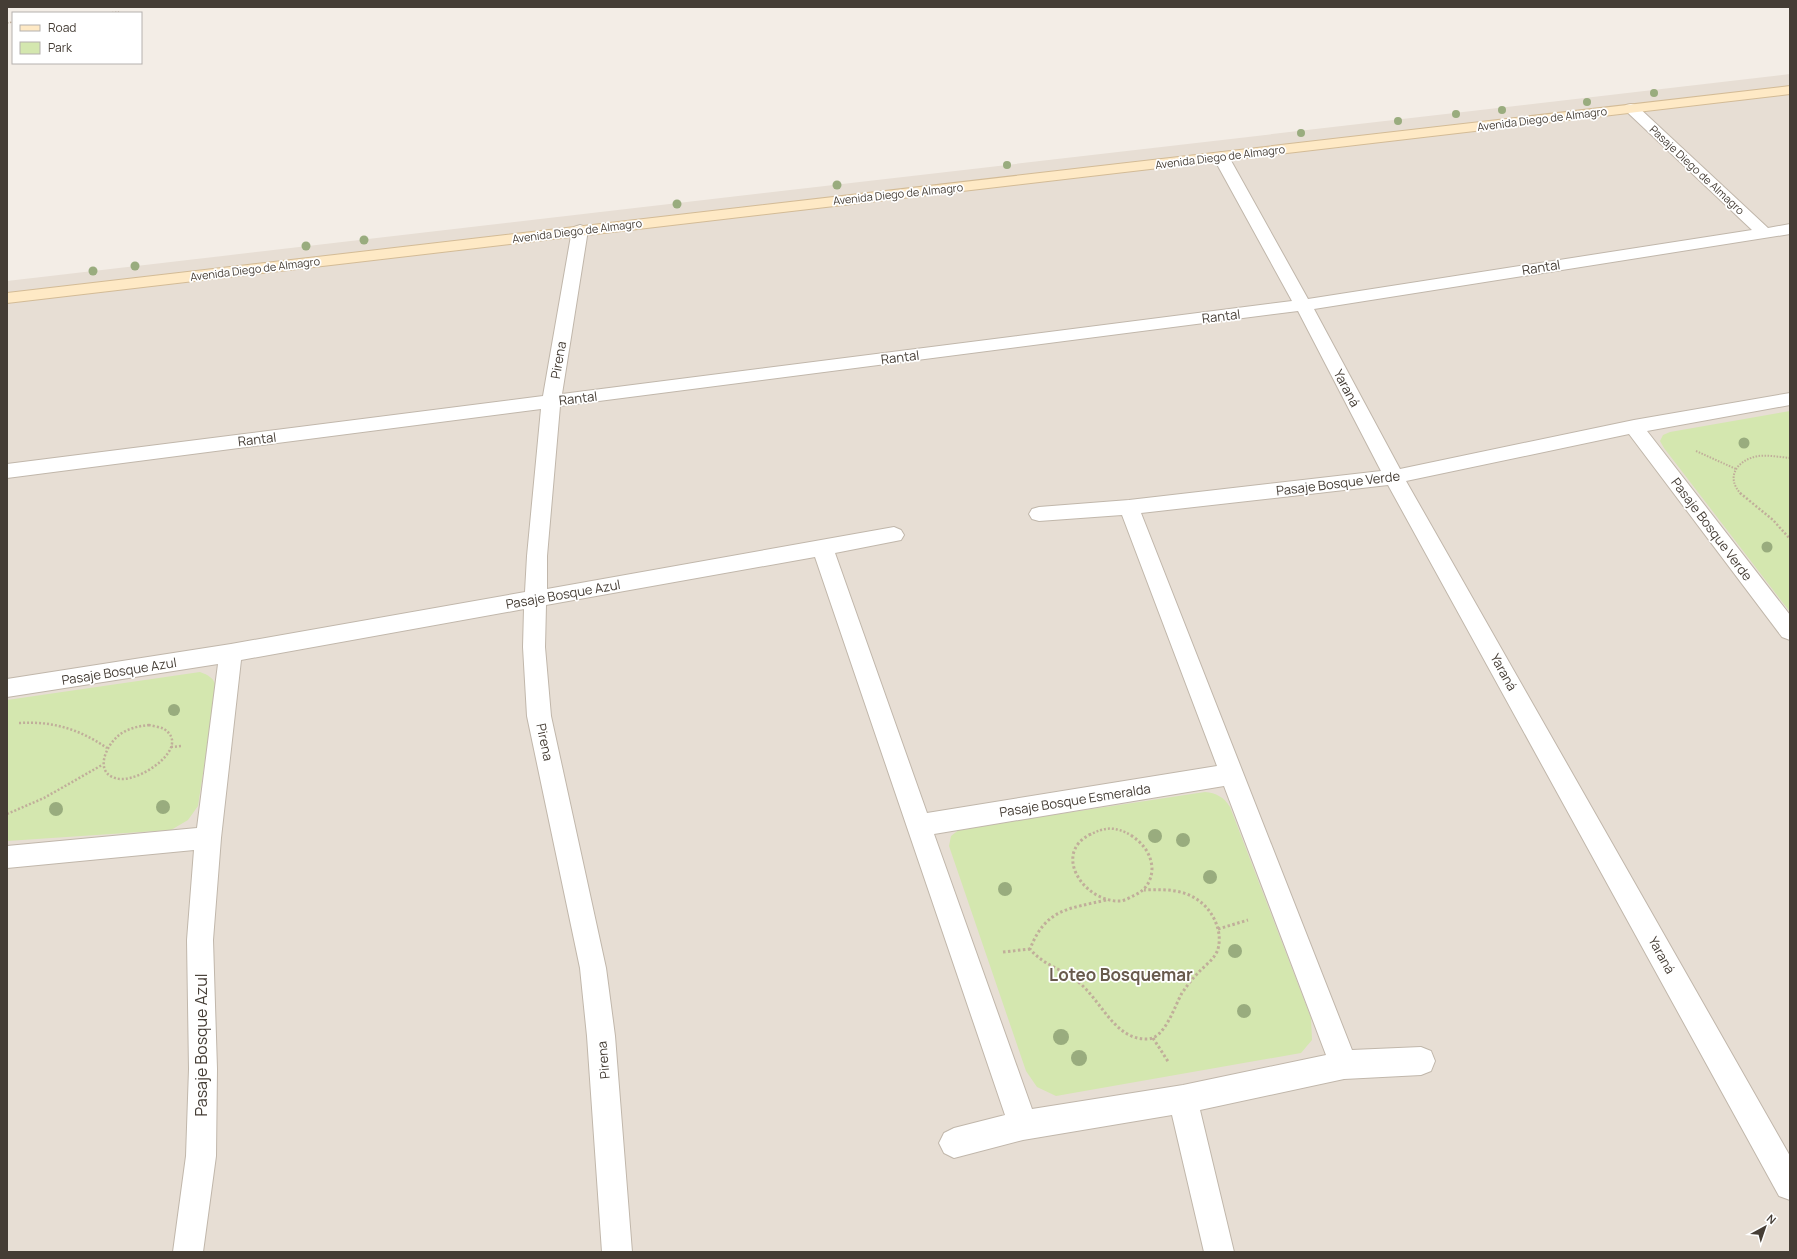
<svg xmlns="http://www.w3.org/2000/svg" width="1797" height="1259" font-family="Manrope,sans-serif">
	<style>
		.residential { fill: #e7ded4 }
		.green { fill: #d4e7af }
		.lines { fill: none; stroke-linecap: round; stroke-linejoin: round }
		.street-casing { stroke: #c1b7ab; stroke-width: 2 }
		.secondary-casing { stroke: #d3bb96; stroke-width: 2 }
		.path-far3 { stroke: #c0ae9a; stroke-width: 1.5; stroke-dasharray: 1.5 1.5; stroke-linecap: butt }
		.path-far2 { stroke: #c0ae9a; stroke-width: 2; stroke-dasharray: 1.5 1.5; stroke-linecap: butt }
		.path-far1 { stroke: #c0ae9a; stroke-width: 2.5; stroke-dasharray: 2 2; stroke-linecap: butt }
		.path { stroke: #c0ae9a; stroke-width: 3; stroke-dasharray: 2.5 2.5; stroke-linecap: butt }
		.street { fill: #fff; fill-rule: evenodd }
		.secondary { fill: #fee9c5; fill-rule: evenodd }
		.tree { fill: #99ac7e }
		.labels { text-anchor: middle; stroke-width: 3.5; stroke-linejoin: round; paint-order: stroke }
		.far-street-label { font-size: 11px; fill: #453d35; stroke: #fff }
		.street-label { font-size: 13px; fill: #453d35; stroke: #fff }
		.near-street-label { font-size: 16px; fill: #453d35; stroke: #fff }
		.near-neighbourhood-label { font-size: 17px; font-weight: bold; fill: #685a4c; stroke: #fff }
	</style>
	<rect width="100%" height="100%" fill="#f3ede6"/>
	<path class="residential" d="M1790 74V1252H7V281Z"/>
	<path class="green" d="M1790 411V612L1664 448 1660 441 1663 435 1670 432Z
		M200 672C208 675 215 678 216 688L198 806 188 820 171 830 7 841V700Z
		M1205 792C1216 793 1224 797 1230 807L1311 1018 1312 1040 1301 1053 1056 1096 1037 1087 1026 1071 949 846 951 836 960 829Z"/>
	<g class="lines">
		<g class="street-casing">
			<path id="street" d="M1631 104 1636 105 1768 228 1790 224V234L1314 309 1400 469 1634 420 1790 393V405L1647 431 1790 615V640L1782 637 1629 434 1406 481 1790 1156V1200L1779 1196 1388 485 1141 513 1352 1050 1421 1047 1431 1051 1435 1061 1431 1071 1421 1075 1344 1079 1200 1110 1234 1252H1204L1172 1115 1023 1140 954 1158 944 1153 939 1143 944 1133 954 1128 1005 1115 815 557 546 605 545 647 551 716 606 968 615 1036 632 1252H602L587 1036 580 968 527 716 523 647 524 609 241 660 221 838 213 940 217 1069 216 1156 203 1252H173L186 1156 189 1069 187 940 194 850 7 868V846L197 828 218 664 7 697V679L231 644 525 592 527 556 541 409 7 478V464L543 396 572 230 574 227 580 225 586 227 588 230 562 394 1292 301 1213 157 1216 154 1221 152 1226 154 1229 157 1308 299 1752 230 1626 111 1624 108 1626 105ZM1298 311 1381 471 1129 500 1039 507 1032 509 1029 514 1032 519 1039 521 1122 515 1217 766 927 813 835 553 901 540 904 535 901 530 894 527 547 589V556L560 406ZM1224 786 1326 1055 1183 1085 1032 1109 934 834Z"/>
		</g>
		<g class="secondary-casing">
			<path id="secondary" d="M1790 86V94L7 303V293Z"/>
		</g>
		<path class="path-far3" d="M106 13 119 12
			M7 23 13 22"/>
		<path class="path-far2" d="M1696 451 1736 469
			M1741 494C1725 477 1737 460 1758 456 1769 455 1780 457 1790 458"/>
		<path class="path-far1" d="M1740 493 1773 520 1790 539
			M19 723C53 721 79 729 107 748
			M149 725C153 726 160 727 164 729 191 746 144 780 121 779 94 777 103 749 118 736 126 729 138 726 149 725Z
			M171 747 182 746
			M7 814 44 798 102 765
			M1089 835C1105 827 1114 826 1131 835"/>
		<path class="path" d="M1091 834C1051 853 1084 903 1121 901 1126 900 1131 897 1135 895 1146 890 1152 880 1152 868 1151 853 1142 842 1129 834
			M1106 900C1069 909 1046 908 1030 949 1043 965 1062 969 1077 981 1101 999 1114 1040 1147 1039 1165 1039 1174 1007 1182 993 1187 986 1191 980 1197 974 1204 966 1215 959 1218 949 1222 934 1216 918 1206 907 1189 889 1167 889 1144 890
			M1218 929 1248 920
			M1003 952 1030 949
			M1153 1038 1169 1063"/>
		<use href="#street" class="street"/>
		<use href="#secondary" class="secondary"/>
	</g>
	<g class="tree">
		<circle cx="1654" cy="93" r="4"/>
		<circle cx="1587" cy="102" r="4"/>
		<circle cx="1502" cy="110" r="4"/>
		<circle cx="1456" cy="114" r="4"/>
		<circle cx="1398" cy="121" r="4"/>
		<circle cx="1301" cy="133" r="4"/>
		<circle cx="1007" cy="165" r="4"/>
		<circle cx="837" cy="185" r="4.5"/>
		<circle cx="677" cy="204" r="4.5"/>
		<circle cx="364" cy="240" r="4.5"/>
		<circle cx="306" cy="246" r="4.5"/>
		<circle cx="135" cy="266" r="4.5"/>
		<circle cx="93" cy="271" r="4.5"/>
		<circle cx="1744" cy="443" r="5.5"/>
		<circle cx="1767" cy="547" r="5.5"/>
		<circle cx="174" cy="710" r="6"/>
		<circle cx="163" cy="807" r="7"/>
		<circle cx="56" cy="809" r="7"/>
		<circle cx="1155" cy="836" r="7"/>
		<circle cx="1183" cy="840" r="7"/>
		<circle cx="1210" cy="877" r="7"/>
		<circle cx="1005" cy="889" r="7"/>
		<circle cx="1235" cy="951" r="7"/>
		<circle cx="1244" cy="1011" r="7"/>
		<circle cx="1061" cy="1037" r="8"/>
		<circle cx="1079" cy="1058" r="8"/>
	</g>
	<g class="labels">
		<g class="far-street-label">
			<text transform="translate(1542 119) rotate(-7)" y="4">Avenida Diego de Almagro</text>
			<text transform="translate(1220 157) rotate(-7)" y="4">Avenida Diego de Almagro</text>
			<text transform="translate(1697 170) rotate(43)" y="4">Pasaje Diego de Almagro</text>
			<text transform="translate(898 194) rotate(-6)" y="4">Avenida Diego de Almagro</text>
			<text transform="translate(577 231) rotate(-7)" y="4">Avenida Diego de Almagro</text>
			<text transform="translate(255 269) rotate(-7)" y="4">Avenida Diego de Almagro</text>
		</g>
		<g class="street-label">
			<text transform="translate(1541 267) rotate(-9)" y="5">Rantal</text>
			<text transform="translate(1221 316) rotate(-7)" y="5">Rantal</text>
			<text transform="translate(900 357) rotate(-7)" y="5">Rantal</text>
			<text transform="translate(558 360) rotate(-80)" y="5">Pirena</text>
			<text transform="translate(1347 388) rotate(62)" y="5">Yaraná</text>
			<text transform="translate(578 398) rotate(-7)" y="5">Rantal</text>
			<text transform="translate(257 439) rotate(-7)" y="5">Rantal</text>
			<text transform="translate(1338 483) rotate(-7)" y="5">Pasaje Bosque Verde</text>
			<text transform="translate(1712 529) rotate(53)" y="5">Pasaje Bosque Verde</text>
			<text transform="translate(563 594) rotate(-10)" y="5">Pasaje Bosque Azul</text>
			<text transform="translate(119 671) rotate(-9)" y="5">Pasaje Bosque Azul</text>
			<text transform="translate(1504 672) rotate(61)" y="5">Yaraná</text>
			<text transform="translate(545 742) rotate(78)" y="5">Pirena</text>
			<text transform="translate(1075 800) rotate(-9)" y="5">Pasaje Bosque Esmeralda</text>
			<text transform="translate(1662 955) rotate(61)" y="5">Yaraná</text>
			<text transform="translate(603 1060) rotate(-95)" y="5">Pirena</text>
		</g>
		<g class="near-street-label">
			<text transform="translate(201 1045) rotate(-90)" y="6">Pasaje Bosque Azul</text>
		</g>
		<g class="near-neighbourhood-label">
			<text x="1121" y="981">Loteo Bosquemar</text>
		</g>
	</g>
	<rect width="1797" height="1259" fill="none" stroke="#453d35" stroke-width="16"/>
	<rect x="12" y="12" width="130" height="52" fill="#ffffff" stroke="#b5b1ae"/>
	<rect x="20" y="25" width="20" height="6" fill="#fee9c5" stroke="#b5b1ae"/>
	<text x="48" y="32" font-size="12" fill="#453d35">Road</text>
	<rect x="20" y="42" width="20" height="12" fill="#d4e7af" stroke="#b5b1ae"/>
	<text x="48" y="52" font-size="12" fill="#453d35">Park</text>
	<g transform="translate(1765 1227) rotate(40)" stroke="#ffffff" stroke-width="3" paint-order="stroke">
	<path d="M0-3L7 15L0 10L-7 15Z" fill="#453d35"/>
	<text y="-6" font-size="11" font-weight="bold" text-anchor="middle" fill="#453d35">N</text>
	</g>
</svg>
